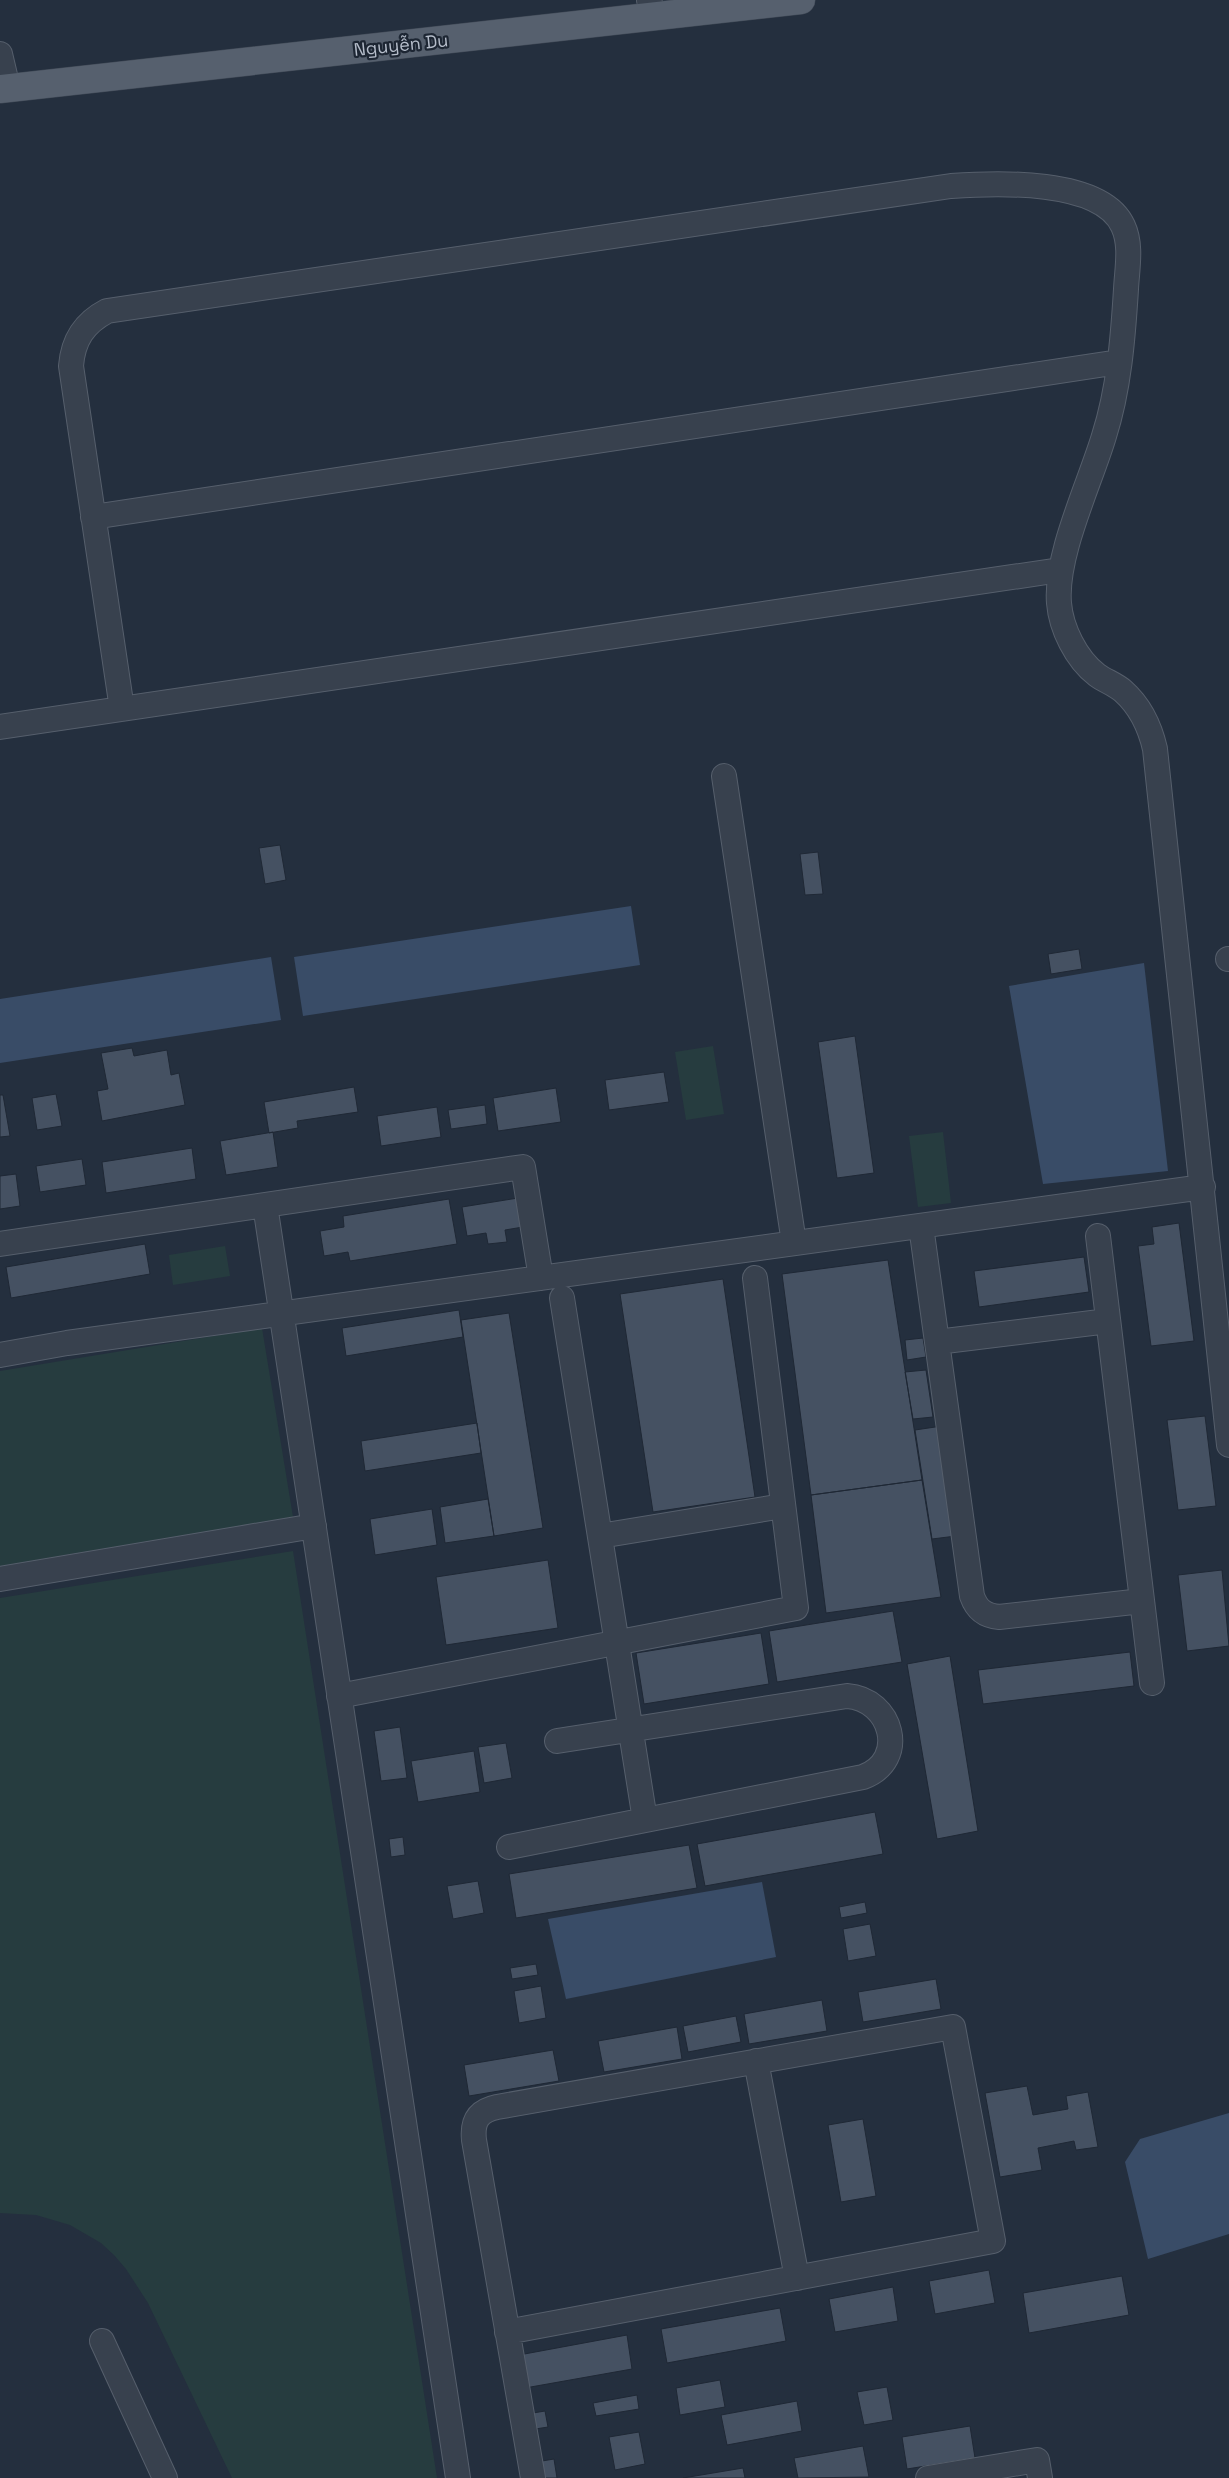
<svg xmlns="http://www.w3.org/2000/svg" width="1229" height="2478" font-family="'Space Grotesk',sans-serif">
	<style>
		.green { fill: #263c3f }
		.water { fill: #394c67 }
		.building { fill: #455162; stroke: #1f2835 }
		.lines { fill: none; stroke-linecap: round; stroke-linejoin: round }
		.minor-casing { stroke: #565f6c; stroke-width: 26 }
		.major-casing { stroke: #414a57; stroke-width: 29 }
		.minor { stroke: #38414e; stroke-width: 24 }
		.major { stroke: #56606e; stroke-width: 28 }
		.labels { text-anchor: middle; stroke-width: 4.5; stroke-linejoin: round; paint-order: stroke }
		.street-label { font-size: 18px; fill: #b4bcc9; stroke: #1d2633 }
	</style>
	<rect width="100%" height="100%" fill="#242f3e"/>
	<path class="green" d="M713 1046 724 1114 686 1120 675 1052Z
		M943 1132 951 1203 918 1207 909 1136Z
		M225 1246 230 1276 173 1285 169 1255Z
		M262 1328 293 1517 0 1566V1371Z
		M293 1551 437 2478H232L148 2303 126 2269 114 2255 101 2243 70 2225 36 2215 0 2213V1598Z"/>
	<path class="water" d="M631 906 640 965 303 1016 294 957Z
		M271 957 281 1020 0 1063V999Z
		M1144 963 1168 1171 1043 1184 1009 986Z
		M762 1882 776 1957 566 1999 548 1919Z
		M1229 2113V2234L1148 2259 1125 2162 1140 2139Z"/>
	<path class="building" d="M280 845 286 880 265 884 259 848Z
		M818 852 823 894 805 895 800 854Z
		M1079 949 1082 969 1051 974 1048 954Z
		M855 1036 874 1173 837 1178 818 1042Z
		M132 1048 134 1056 167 1050 171 1075 179 1073 185 1105 102 1121 97 1091 108 1089 101 1053Z
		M664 1072 669 1102 609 1110 605 1080Z
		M354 1087 358 1112 297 1121 298 1128 269 1133 264 1102Z
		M556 1088 561 1122 498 1131 493 1098Z
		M56 1094 62 1126 37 1130 32 1098Z
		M0 1095H3L10 1136 0 1137Z
		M485 1105 487 1124 451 1129 448 1110Z
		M437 1107 441 1137 381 1146 377 1116Z
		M273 1132 278 1167 226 1175 220 1141Z
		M192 1148 196 1179 106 1193 102 1162Z
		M82 1159 86 1185 40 1192 36 1166Z
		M16 1174 20 1206 0 1209V1176Z
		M518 1198 523 1227 505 1230 507 1242 488 1244 486 1233 467 1236 462 1207Z
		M449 1199 457 1244 350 1261 348 1252 324 1256 320 1231 344 1227 343 1216Z
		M1179 1223 1194 1341 1151 1346 1138 1246 1154 1244 1152 1227Z
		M145 1244 150 1274 11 1298 6 1267Z
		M1084 1257 1089 1292 979 1307 974 1271Z
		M888 1260 922 1480 811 1495 782 1274Z
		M723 1279 755 1497 653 1512 620 1294Z
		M459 1310 463 1337 346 1356 342 1328Z
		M509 1313 543 1528 494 1536 461 1320Z
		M923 1338 926 1357 907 1360 905 1340Z
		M926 1370 933 1417 913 1419 905 1372Z
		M1205 1416 1216 1506 1178 1510 1167 1420Z
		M477 1423 481 1453 365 1471 361 1441Z
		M942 1426 956 1536 932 1539 915 1430Z
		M922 1480 941 1597 826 1613 811 1495Z
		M488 1499 494 1536 445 1543 440 1507Z
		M432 1509 437 1545 375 1555 370 1519Z
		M548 1560 558 1628 446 1645 436 1577Z
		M1222 1570 1229 1646 1187 1651 1178 1575Z
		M893 1611 902 1662 777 1682 769 1631Z
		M761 1633 769 1684 644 1704 636 1653Z
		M1130 1652 1134 1686 983 1704 978 1670Z
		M950 1656 978 1831 937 1839 907 1664Z
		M400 1727 407 1778 381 1781 374 1731Z
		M506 1743 512 1778 484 1783 478 1747Z
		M474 1751 480 1792 418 1802 411 1761Z
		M875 1812 883 1854 705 1886 697 1844Z
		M403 1837 405 1855 391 1857 389 1839Z
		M689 1845 697 1888 516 1918 509 1874Z
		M478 1881 484 1913 453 1919 447 1886Z
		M865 1902 867 1913 841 1918 839 1907Z
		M870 1924 876 1956 848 1961 843 1929Z
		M536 1964 538 1975 512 1979 510 1968Z
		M936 1979 941 2009 863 2022 858 1992Z
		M541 1986 546 2018 519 2023 514 1991Z
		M822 2000 827 2031 749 2044 744 2014Z
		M736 2016 741 2042 688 2052 683 2026Z
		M677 2027 682 2059 604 2072 598 2041Z
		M553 2050 559 2081 469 2096 464 2065Z
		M1027 2086 1033 2115 1068 2109 1066 2096 1088 2092 1098 2147 1076 2150 1074 2141 1038 2148 1042 2170 1000 2177 985 2093Z
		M863 2119 876 2196 841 2202 828 2125Z
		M989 2270 995 2303 935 2314 929 2281Z
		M1122 2276 1129 2315 1029 2333 1023 2293Z
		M893 2287 898 2321 835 2332 829 2299Z
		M780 2308 786 2341 667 2363 661 2329Z
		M627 2335 632 2369 525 2388 519 2355Z
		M720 2380 725 2407 680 2415 676 2388Z
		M887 2387 893 2420 864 2425 857 2392Z
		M637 2395 639 2409 596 2416 593 2403Z
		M797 2401 802 2431 727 2445 721 2415Z
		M545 2411 548 2427 529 2430 527 2414Z
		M970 2426 975 2458 907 2469 902 2437Z
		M639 2432 645 2464 615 2470 609 2437Z
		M863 2446 869 2477 798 2478 794 2458Z
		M554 2459 557 2478H539L536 2462Z
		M743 2468 745 2478H683Z"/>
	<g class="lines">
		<g class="minor-casing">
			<path id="minor" d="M649 0 654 17
				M0 54 8 88
				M93 517 1119 362
				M122 709 71 366C73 340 84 323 107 311L951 186C995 183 1101 178 1123 226 1132 245 1127 269 1126 289 1123 338 1119 389 1104 436 1090 483 1055 555 1059 603 1061 628 1076 659 1097 675 1105 681 1115 684 1123 691 1141 707 1150 727 1155 749L1229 1445
				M0 727 1060 570
				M724 776 794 1243
				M1228 959H1229
				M265 1205 458 2478
				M921 1226 972 1596C977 1610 985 1616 999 1617L1142 1601
				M1098 1236 1152 1683
				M0 1244 523 1167 541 1278
				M562 1298 645 1820
				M937 1342 1108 1321
				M0 1355 67 1343 1203 1187
				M600 1536 783 1506
				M0 1579 314 1526
				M339 1696 796 1608 755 1278
				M509 1847 863 1777C909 1760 892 1699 847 1696L557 1741
				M756 2061 797 2278
				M507 2332 993 2241 953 2027 497 2107C478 2111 472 2121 474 2140L533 2478
				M102 2341 165 2478
				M928 2478 1037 2460 1040 2478"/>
		</g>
		<g class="major-casing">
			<path id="major" d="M0 89 801 0"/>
		</g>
		<use href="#minor" class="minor"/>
		<use href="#major" class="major"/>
	</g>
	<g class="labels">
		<g class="street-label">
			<text transform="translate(401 45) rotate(-6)" y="6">Nguyễn Du</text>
		</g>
	</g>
</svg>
